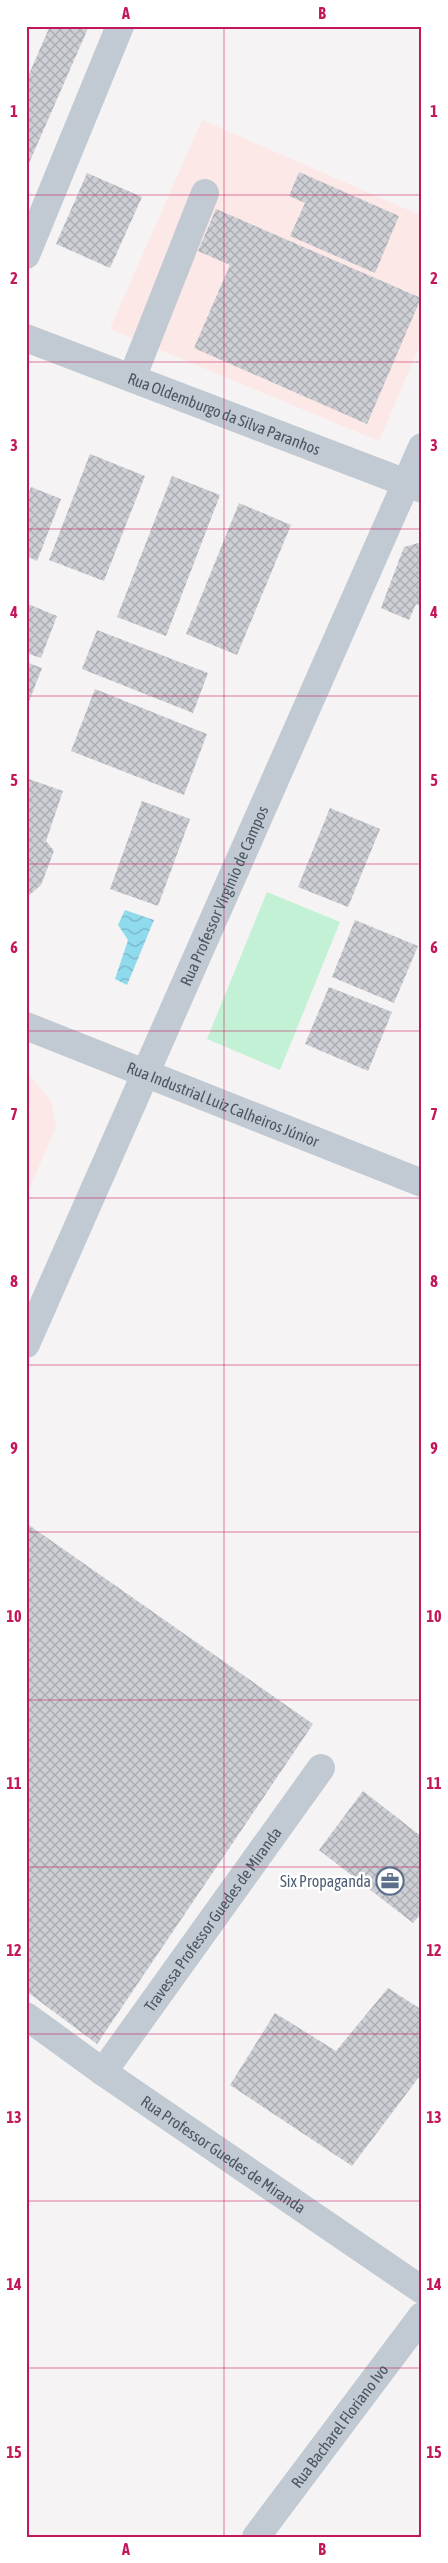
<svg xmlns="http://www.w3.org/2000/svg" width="448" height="2563" font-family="'Asap Condensed',sans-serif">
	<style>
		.medical { fill: #fce8e6 }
		.green { fill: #c3f1d5 }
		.water { fill: url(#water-waves) }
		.building { fill: url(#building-cross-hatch) }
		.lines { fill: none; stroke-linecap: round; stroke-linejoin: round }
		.minor { stroke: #c1cad2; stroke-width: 28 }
		.grid { fill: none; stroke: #c2185b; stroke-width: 1; stroke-opacity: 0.55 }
		.labels { text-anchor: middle; stroke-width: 5; stroke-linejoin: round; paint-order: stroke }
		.street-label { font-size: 16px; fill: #4a5661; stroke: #fff }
		.service-label { font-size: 16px; fill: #4e5e75; stroke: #fff; text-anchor: end }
		.neatline { fill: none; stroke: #c2185b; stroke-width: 2 }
		.grid-label { font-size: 16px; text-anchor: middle; font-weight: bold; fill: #c2185b }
	</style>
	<defs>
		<pattern id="water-waves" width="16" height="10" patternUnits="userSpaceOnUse" patternTransform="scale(1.25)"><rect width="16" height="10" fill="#90daee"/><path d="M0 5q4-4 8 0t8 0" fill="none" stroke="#78b4c4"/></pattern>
		<pattern id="building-cross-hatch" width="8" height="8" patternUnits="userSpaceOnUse" patternTransform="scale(1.25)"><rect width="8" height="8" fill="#cdcfd5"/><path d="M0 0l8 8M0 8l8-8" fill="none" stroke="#a8abb0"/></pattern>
	</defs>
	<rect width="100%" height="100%" fill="#f5f3f3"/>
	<path class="medical" d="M202 120 422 216V340L379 441 110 329Z
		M26 1075 32 1078 51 1101 56 1127 26 1196Z"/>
	<path class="green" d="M267 892 340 922 280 1070 207 1039Z"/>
	<path class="water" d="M125 910 154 920 127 985 115 979 128 940 118 925Z"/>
	<path class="building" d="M50 26H89L26 170V81Z
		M299 172 399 216 375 273 290 236 305 203 289 196Z
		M87 173 142 197 110 268 56 244Z
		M216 209 421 298 367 424 194 348 230 265 198 251Z
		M90 454 145 476 104 581 49 560Z
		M172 476 220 495 166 636 117 617Z
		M31 487 61 499 37 561 26 556V500Z
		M239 503 291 525 237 655 186 634Z
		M422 542V606L416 604 409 620 381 608 404 547Z
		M28 604 57 616 41 658 26 653Z
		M97 630 208 673 193 713 82 669Z
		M26 662 42 668 26 709Z
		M95 689 207 734 184 795 71 751Z
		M26 778 63 791 46 841 54 851 41 885 26 898Z
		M142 801 190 819 158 906 110 889Z
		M330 808 380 829 348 907 298 887Z
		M355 920 418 946 394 1003 332 977Z
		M329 987 392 1012 368 1071 305 1044Z
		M26 1523 313 1724 97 2044 26 1991Z
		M363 1791 422 1837V1912L413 1923 319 1850Z
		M388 1988 422 2010V2073L352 2166 230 2085 275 2013 336 2051Z"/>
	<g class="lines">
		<g class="minor">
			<path d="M26 255 120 26"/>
			<path id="s1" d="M26 338 422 489"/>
			<path d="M132 378 205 193"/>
			<path id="s2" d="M26 1026 422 1183"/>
			<path id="s3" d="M26 1344 422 447"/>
			<path id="s4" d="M26 2016 103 2072 422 2290"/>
			<path id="s5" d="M103 2072 321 1768"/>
			<path id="s6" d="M256 2537 422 2316"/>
		</g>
	</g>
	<path class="grid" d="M224 26V2537M26 195H422M26 362H422M26 529H422M26 696H422M26 864H422M26 1031H422M26 1198H422M26 1365H422M26 1532H422M26 1700H422M26 1867H422M26 2034H422M26 2201H422M26 2368H422"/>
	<defs>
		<g id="office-ring" transform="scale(1.4375)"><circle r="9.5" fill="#fff" stroke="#5c6f8a" stroke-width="1.5"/><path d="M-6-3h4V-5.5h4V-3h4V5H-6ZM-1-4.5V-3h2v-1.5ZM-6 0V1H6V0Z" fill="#5c6f8a"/></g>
	</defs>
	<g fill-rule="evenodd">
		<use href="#office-ring" x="390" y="1881"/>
	</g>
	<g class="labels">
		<g class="street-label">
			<text dy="6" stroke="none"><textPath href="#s1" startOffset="212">Rua Oldemburgo da Silva Paranhos</textPath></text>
			<text dy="6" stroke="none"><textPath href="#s3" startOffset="490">Rua Professor Virgínio de Campos</textPath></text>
			<text dy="6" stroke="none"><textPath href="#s2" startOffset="212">Rua Industrial Luiz Calheiros Júnior</textPath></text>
			<text dy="6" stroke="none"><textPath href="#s5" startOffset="188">Travessa Professor Guedes de Miranda</textPath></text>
			<text dy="6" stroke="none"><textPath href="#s4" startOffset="241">Rua Professor Guedes de Miranda</textPath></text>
			<text dy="6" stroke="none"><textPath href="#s6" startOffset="139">Rua Bacharel Floriano Ivo</textPath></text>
		</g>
		<g class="service-label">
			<text x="371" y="1887">Six Propaganda</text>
		</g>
	</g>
	<rect width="448" height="2563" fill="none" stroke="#ffffff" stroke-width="55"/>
	<rect x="28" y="28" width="392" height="2508" class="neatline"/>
	<g class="grid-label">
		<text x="126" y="19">A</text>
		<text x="322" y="19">B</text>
		<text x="14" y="117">1</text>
		<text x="434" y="117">1</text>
		<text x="14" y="284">2</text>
		<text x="434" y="284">2</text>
		<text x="14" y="451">3</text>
		<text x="434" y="451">3</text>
		<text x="14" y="618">4</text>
		<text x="434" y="618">4</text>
		<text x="14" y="786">5</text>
		<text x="434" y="786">5</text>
		<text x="14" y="953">6</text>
		<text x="434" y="953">6</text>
		<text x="14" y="1120">7</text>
		<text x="434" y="1120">7</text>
		<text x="14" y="1287">8</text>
		<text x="434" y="1287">8</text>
		<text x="14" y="1454">9</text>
		<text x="434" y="1454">9</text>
		<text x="14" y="1622">10</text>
		<text x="434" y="1622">10</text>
		<text x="14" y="1789">11</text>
		<text x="434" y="1789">11</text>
		<text x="14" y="1956">12</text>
		<text x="434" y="1956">12</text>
		<text x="14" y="2123">13</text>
		<text x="434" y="2123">13</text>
		<text x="14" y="2290">14</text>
		<text x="434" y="2290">14</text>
		<text x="14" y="2458">15</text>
		<text x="434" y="2458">15</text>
		<text x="126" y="2555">A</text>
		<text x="322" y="2555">B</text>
	</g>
</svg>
